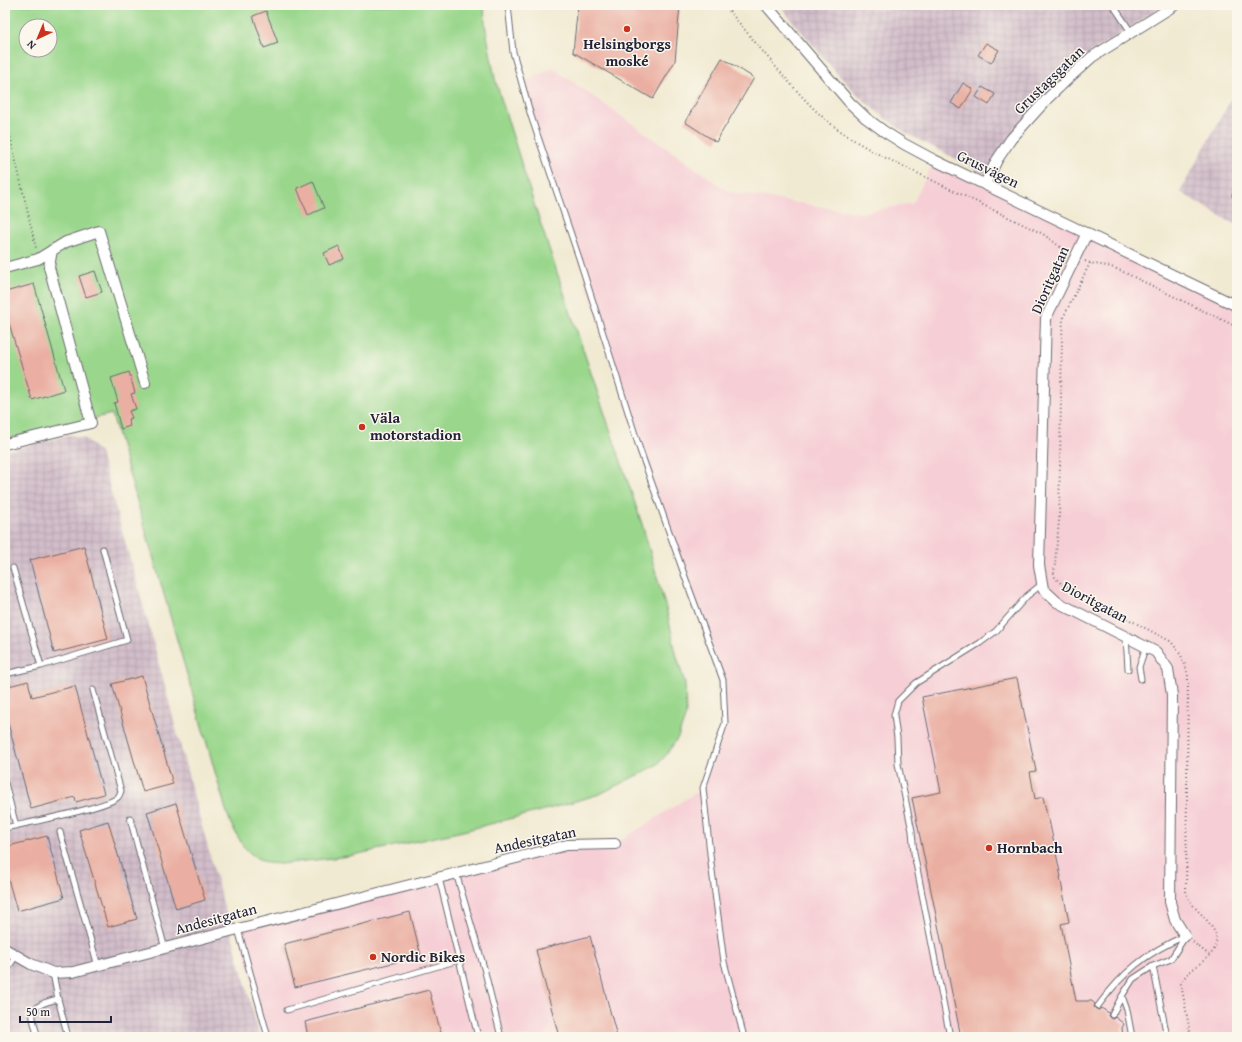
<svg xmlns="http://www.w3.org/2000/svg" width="1242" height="1042" font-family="'Gentium Book Plus',serif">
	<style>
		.built { fill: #f6cfd6 }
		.industrial { fill: url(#industrial-grid) }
		.garden { fill: #9ad78c; stroke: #5e7c64; fill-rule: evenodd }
		.building { fill: #eaafa2 }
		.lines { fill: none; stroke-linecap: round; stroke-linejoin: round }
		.lane-casing { stroke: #6a6870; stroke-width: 7 }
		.street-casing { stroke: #6a6870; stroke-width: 12 }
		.path { stroke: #6a6870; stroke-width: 2; stroke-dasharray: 1 3; stroke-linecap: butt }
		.lane { stroke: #fff; stroke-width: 5 }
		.street { stroke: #fff; stroke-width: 10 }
		.poi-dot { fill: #c8321e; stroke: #fbf7ec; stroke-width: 1.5 }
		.labels { text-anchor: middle; stroke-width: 3; stroke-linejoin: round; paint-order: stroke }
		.poi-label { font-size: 15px; font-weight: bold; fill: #22223b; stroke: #fbf7ec; text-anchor: start }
		.street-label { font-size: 15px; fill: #22223b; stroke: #fbf7ec }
	</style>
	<defs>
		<pattern id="industrial-grid" width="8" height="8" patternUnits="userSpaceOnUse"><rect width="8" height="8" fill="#d1bdc9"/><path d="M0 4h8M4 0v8" fill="none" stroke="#b3a2ae"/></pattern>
	</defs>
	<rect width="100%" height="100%" fill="#fbf7ec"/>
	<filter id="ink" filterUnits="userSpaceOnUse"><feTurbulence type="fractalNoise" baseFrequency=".025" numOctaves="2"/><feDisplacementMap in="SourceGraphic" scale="8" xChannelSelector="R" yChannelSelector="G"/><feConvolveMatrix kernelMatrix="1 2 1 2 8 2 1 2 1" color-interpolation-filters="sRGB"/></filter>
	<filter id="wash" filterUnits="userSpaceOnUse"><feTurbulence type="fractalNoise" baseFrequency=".012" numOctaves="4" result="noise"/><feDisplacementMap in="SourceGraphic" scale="16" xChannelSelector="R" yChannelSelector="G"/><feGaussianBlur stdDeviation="0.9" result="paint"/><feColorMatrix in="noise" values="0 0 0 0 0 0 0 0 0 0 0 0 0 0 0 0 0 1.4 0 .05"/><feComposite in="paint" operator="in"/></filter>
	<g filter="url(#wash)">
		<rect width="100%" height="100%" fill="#f1ead2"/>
		<path class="built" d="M553 68 729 192 861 213 913 203 934 160 1237 306V1037H268L238 929 567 845 615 844 703 788 725 723 723 680 640 450 522 83Z"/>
		<path class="industrial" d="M779 5H1165L1088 54 1045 95 985 174 908 134 887 120 862 99 834 70Z
			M1237 88V226L1180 192Z
			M70 435 86 439 100 453 149 626 191 786 260 1037H5V451Z"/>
		<path class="garden" d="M5 5H484L485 24 495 79 534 204 642 524 667 612 676 653 685 684 686 715 678 737 667 754 657 765 600 794 552 808 463 831 349 856 280 864 268 863 260 860 250 853 243 846 231 824 226 810 112 414 5 439ZM26 26H50V50H26Z"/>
		<g id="blocks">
			<path class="building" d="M578 5H680L675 61 653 99 573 52Z
				M266 11 278 43 264 48 253 16Z
				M986 43 999 50 991 63 978 55Z
				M722 58 754 78 716 142 685 122Z
				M963 83 973 89 961 109 951 103Z
				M982 87 995 94 989 105 976 97Z
				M313 181 324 208 308 215 297 188Z
				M339 246 344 259 329 265 324 253Z
				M95 271 102 292 86 297 79 276Z
				M34 284 64 390 32 400 5 310V292Z
				M129 372 135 393 131 394 136 409 129 411 132 418 128 419 130 426 121 429 114 403 118 402 111 378Z
				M84 546 108 639 54 653 30 560Z
				M142 676 173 784 143 792 112 684Z
				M1017 678 1036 771 1030 772 1035 799 1043 797 1048 820H1049L1061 877H1060L1069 922 1061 924 1076 1001H1092L1095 1004 1094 1007 1096 1009 1099 1010 1101 1008 1109 1013 1108 1016 1110 1018 1113 1019 1115 1017 1124 1024 1122 1028 1123 1037H961L912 798 941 792 922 697Z
				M28 681 32 697 75 686 104 794 76 802 75 797 31 809 5 712V687Z
				M176 803 205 900 176 909 147 812Z
				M108 821 137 919 108 927 79 830Z
				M47 836 64 898 17 911 5 868V847Z
				M410 912 421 956 295 987 284 944Z
				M590 936 617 1037H559L536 950Z
				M429 990 442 1037H308L305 1022Z"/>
		</g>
	</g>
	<g filter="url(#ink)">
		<use href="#blocks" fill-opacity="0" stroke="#6a6870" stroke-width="1"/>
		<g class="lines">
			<g class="lane-casing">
				<path id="lane" d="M508 5 513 52 531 116 580 261 640 450 689 588 723 680 725 723 703 788 711 863 724 962 744 1037
					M1113 5 1131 32
					M1235 195 1237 191
					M13 568 41 666
					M1126 636 1128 669
					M5 674 41 666 127 640 103 549
					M1141 679 1139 667 1146 646
					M5 783 16 826
					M130 818 165 949
					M5 828C22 824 110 807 118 797 120 795 120 793 121 791L93 690
					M60 832 98 966
					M456 873 484 968 501 1037
					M439 878 478 1037
					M238 929 268 1037
					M1153 966 1167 1037
					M5 972 16 956
					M53 973 58 999 68 1037
					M1122 996 1127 1010 1132 1037
					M1098 1006C1122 973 1147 952 1185 936
					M287 1010 459 960
					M1112 1015 1122 996 1133 979 1153 966 1171 959 1185 937
					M38 1037C36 1031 34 1025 33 1018 31 1005 49 1001 58 999
					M950 1037 914 853 912 831 898 764 897 738 894 715 898 701 916 683 980 643 996 631 1027 596 1042 584"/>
			</g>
			<g class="street-casing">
				<path id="street" d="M766 5 850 103 866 118 885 132 904 144 934 160 1237 306
					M985 184 997 160 1011 139 1048 98 1071 76 1092 57 1175 5
					M1087 233 1046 318 1039 565 1043 589 1057 602 1156 652 1168 669 1172 695 1170 902 1175 920 1185 936
					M5 268 38 259 66 242 99 231 145 383
					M5 444 91 423 49 267 52 250
					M5 949 31 964 53 973 73 972 238 929 567 845 615 844"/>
			</g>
			<path class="path" d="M724 5C753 39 781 75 812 107 833 128 858 144 884 157L1043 234 1067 252
				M5 114 36 248
				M1085 261C1097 266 1105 264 1117 269L1237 327
				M1090 263 1065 314 1063 319 1062 337 1059 521 1054 573 1055 578 1063 585 1170 641C1180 651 1185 662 1188 676L1186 893C1191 912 1227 927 1213 951 1205 963 1186 970 1181 984L1191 1037
				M1193 942 1209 955"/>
			<use href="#lane" class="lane"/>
			<use href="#street" class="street"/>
		</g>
	</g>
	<g class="poi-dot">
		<circle cx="627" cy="29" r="4"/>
		<circle cx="362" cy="427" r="4"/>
		<circle cx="989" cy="848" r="4"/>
		<circle cx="373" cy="957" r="4"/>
	</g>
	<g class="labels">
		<g class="poi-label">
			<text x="627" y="49" text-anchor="middle">Helsingborgs<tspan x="627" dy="17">moské</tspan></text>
			<text x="370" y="423">Väla<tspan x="370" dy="17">motorstadion</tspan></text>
			<text x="997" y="853">Hornbach</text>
			<text x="381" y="962">Nordic Bikes</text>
		</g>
		<g class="street-label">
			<text transform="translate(1049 80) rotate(-44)" y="5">Grustagsgatan</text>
			<text transform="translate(988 169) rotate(26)" y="5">Grusvägen</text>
			<text transform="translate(1050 280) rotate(-66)" y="5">Dioritgatan</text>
			<text transform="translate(1095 602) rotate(28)" y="5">Dioritgatan</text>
			<text transform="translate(535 840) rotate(-12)" y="5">Andesitgatan</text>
			<text transform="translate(216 919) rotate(-15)" y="5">Andesitgatan</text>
		</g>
	</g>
	<rect width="1242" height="1042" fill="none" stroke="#fbf7ec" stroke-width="20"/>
	<g transform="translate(38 38) rotate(224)"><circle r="19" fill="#fbf7ec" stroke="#a4a2a5"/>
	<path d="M0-3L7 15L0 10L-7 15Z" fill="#c8321e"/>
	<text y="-6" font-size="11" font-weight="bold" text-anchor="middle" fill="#22223b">N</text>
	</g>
	<path d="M20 1016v6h91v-6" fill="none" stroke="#22223b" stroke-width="2"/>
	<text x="26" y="1016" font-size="12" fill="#22223b" stroke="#fbf7ec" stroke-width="3" paint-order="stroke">50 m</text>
</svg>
